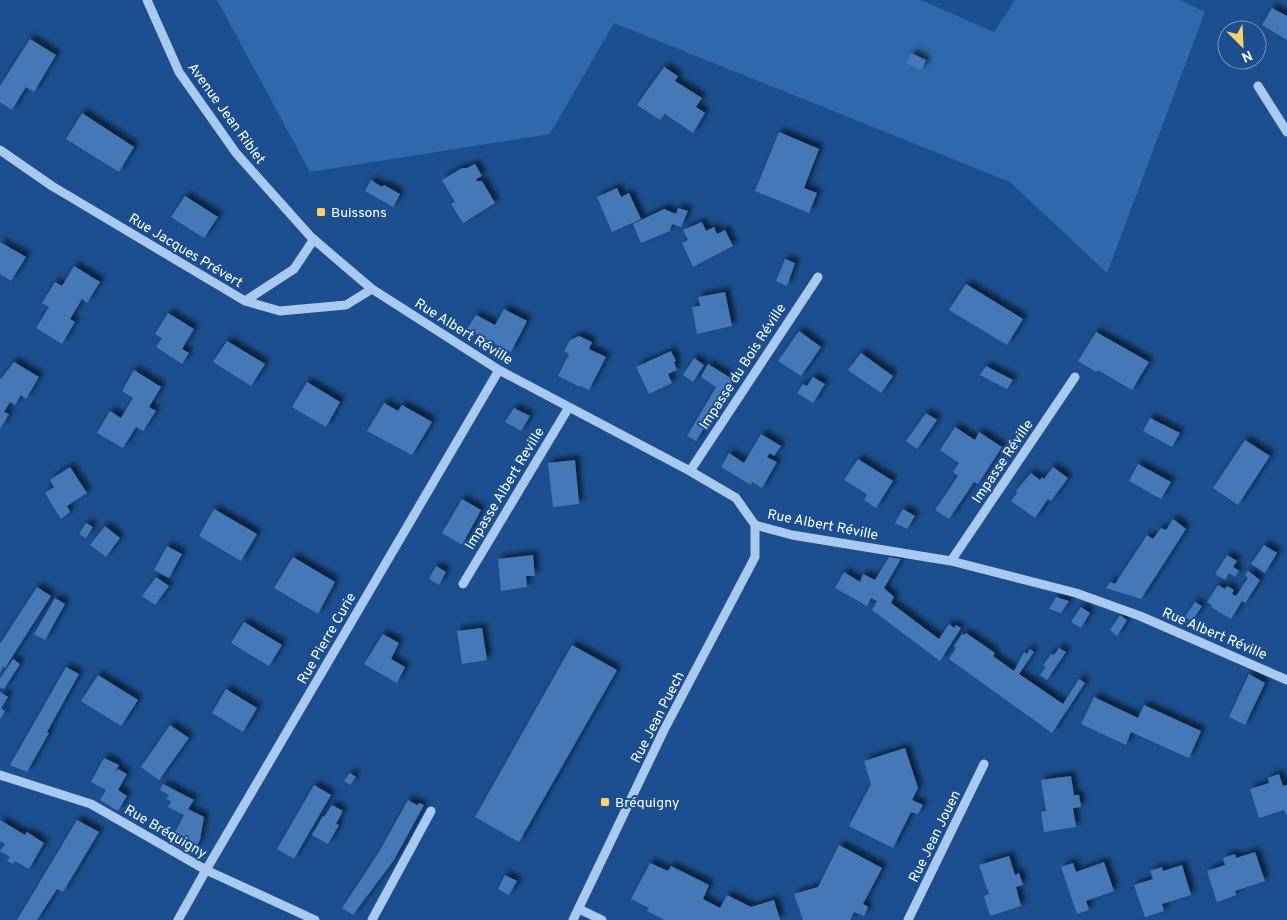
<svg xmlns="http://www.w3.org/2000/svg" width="1287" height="920" font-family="Overpass,sans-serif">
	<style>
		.green { fill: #2e69ad }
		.building { fill: #4478b7; filter: url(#shadow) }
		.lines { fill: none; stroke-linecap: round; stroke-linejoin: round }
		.minor { stroke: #a9c9ee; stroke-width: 9 }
		.poi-dot { fill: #ffd166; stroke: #1b4f8f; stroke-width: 2 }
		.labels { text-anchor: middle; stroke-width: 4; stroke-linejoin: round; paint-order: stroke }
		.street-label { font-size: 14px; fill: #fff; stroke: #1b4f8f }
		.poi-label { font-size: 14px; fill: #fff; stroke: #1b4f8f; text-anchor: start }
	</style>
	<defs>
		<filter id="shadow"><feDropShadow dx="4.5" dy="-4.5" stdDeviation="2.5" flood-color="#0009"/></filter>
	</defs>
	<rect width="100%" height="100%" fill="#1b4f8f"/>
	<path class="green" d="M217 0H921L994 32 1015 0H1180L1205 12 1107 273 1010 182 614 23 550 134 310 172Z"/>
	<path class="building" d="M1272 8 1287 16V40L1262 25Z
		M30 39 56 55 34 92 26 87 12 110 0 102V86Z
		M911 53 926 60 921 70 906 63Z
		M664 67 678 76 675 81 702 98 696 107 705 113 693 133 665 114 660 120 637 105Z
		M82 113 134 147 119 172 66 139Z
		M779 132 819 149 804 188 817 193 809 213 755 191Z
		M475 164 482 176 476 179 477 181H482L495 203 463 223 451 204 455 202 442 180 462 168H467Z
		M371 180 382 187 384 185 400 194 393 207 365 191Z
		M617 188 621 197 629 193 641 219 612 232 597 197Z
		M185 196 218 217 204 238 171 217Z
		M678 208 688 211 681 227 672 224 670 231 641 243 633 224 664 209 676 214Z
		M702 222 706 231 714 227 717 234 725 230 733 246 693 267 682 243 688 240 683 230Z
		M0 242 26 257 11 281 0 274Z
		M785 259 795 263 787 286 776 281Z
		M74 266 100 282 87 303 82 299 70 319 75 322 62 344 36 328 49 307 42 303 55 282 62 286Z
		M966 284 1023 319 1007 345 949 310Z
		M725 292 732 326 697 334 692 307 700 306 698 297Z
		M504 309 527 321 511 352 467 329 476 315 495 325Z
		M168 313 194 329 182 349 189 353 182 364 156 347 162 338 155 334Z
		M799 331 821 347 801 376 778 361Z
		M1096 332 1149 362 1132 390 1098 370 1096 372 1078 361Z
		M579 336 592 342 589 349 606 357 589 390 581 386 580 387 558 376 569 354 564 351 570 340Z
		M227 341 265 364 251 386 213 362Z
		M671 351 676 361 674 362 677 370 668 374 672 383 649 394 636 367Z
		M861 353 893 376 881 393 848 370Z
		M694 358 704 365 693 382 683 375Z
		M14 362 39 377 26 399 21 395 15 405 10 402 4 412 9 414 0 429V380Z
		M708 364 734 380 696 441 687 436 716 387 701 377Z
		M986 366 1013 380 1007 389 980 375Z
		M134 370 161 387 149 407 156 411 149 422 143 431 136 427 123 448 97 433 110 411 121 418 133 398 122 391Z
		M813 377 825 384 813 403 797 393 803 384 807 386Z
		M307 382 340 402 326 427 292 407Z
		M384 403 398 411 402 405 432 422 412 455 367 431Z
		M514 408 530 416 521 431 505 422Z
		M926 413 937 420 917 449 906 441Z
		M1150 418 1180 433 1172 447 1143 431Z
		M955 427 975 440 979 432 1002 447 978 484 974 482 949 519 935 510 958 476 953 472 959 463 940 450Z
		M761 434 781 446 774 456 770 453 767 457 777 462 762 488 752 482 751 485 721 467 729 453 744 463Z
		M1245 440 1270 456 1238 505 1213 488Z
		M858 459 893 481 876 508 864 500 867 494 844 480Z
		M575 460 579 504 553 507 548 463Z
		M1138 464 1171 482 1161 499 1129 481Z
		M70 467 87 493 67 506 70 512 61 519 45 493 54 487 50 480Z
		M1053 467 1068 478 1051 501 1048 499 1035 518 1011 501 1017 493 1016 491 1031 473 1040 480 1042 477 1044 479Z
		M462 499 481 510 462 545 442 533Z
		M214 509 257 534 241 561 199 536Z
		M903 509 915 516 907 529 895 523Z
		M1173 519 1186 529 1141 599 1106 588 1110 582 1115 584 1147 535 1153 539 1161 528 1166 530Z
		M86 523 93 527 86 538 79 534Z
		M105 526 120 538 106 557 90 545Z
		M1264 545 1277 553 1265 573 1251 564Z
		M167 546 182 554 169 578 154 570Z
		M533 555 535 576H526L527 587 501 591 498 559Z
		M1227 555 1237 561 1233 567 1239 571 1235 577 1229 573 1225 580 1215 574Z
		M293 557 335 582 318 614 274 588Z
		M889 557 901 559 884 588 894 597 891 603 939 639 949 624 954 628 956 625 961 628 940 661 872 610 877 601 871 598 867 606 835 588 844 572 860 582 863 574 875 580Z
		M436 566 446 572 439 585 429 579Z
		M1248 571 1260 580 1245 603 1242 601 1231 619 1211 607 1212 605 1207 602 1218 585 1225 589 1227 586 1234 590 1232 594 1236 596 1248 578 1245 575Z
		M156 577 169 586 155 605 142 596Z
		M37 587 51 596 5 668 3 666 0 673V644Z
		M1056 597 1069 601 1061 613 1049 609Z
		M55 598 65 604 45 640 34 634Z
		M1195 602 1202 606 1192 621 1185 617Z
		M1081 607 1090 613 1081 628 1071 622Z
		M1120 615 1127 620 1117 636 1110 630Z
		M244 622 282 645 269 666 231 643Z
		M482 628 487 660 462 664 457 631Z
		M966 633 995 653 993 656 1014 671 1024 652 1027 654 1030 649 1034 652 1019 674 1063 704 1079 679 1085 683 1052 733 949 659 956 648 954 646 962 634 964 635Z
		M383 634 399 643 391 659 405 667 397 683 364 664Z
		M572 645 617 670 519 842 475 817Z
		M1059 648 1066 652 1047 680 1040 675 1046 667 1043 666 1051 654 1054 655Z
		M13 659 20 664 4 689 0 687V679Z
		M66 667 79 674 47 732 49 733 27 772 10 765Z
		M1249 674 1265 683 1245 725 1229 717Z
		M98 675 138 700 121 726 81 701Z
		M226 689 257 708 243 732 212 713Z
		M0 692 8 697 1 708 5 711 0 719Z
		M1094 697 1138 718 1144 705 1201 731 1189 758 1131 732 1126 745 1081 724Z
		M170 725 189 738 159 780 141 767Z
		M905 748 918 788 912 800 923 805 918 814 911 812 893 848 849 826 871 784 864 761Z
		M104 758 119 765 114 774 118 769 127 774 118 790 127 796 118 811 100 800 106 790 91 782Z
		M350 773 356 777 350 785 344 781Z
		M1279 774 1283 786 1287 785V816L1284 810 1259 818 1250 789 1269 783 1268 778Z
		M1071 776 1074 795H1079L1081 807 1073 808 1076 827 1044 832 1041 812 1046 811 1041 780Z
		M163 784 194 800 188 809 204 817 200 840 192 854 170 842 184 815 168 807 171 801 166 799 169 795 160 790Z
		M314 785 331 795 294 859 277 849Z
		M408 800 417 805 419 803 424 805 394 860 353 915 342 908 379 852Z
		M332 805 343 811 336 824 339 825 328 844 312 835 323 816 324 817Z
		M0 820 25 835 27 832 44 843 29 869 15 861 13 864 7 861 10 857 0 851 5 844 0 841Z
		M77 820 99 832 63 892 57 889 37 920H17Z
		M839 845 882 868 863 904 868 907 864 916 854 912 850 920H803L794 894 818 887Z
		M1255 852 1265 881 1235 891 1236 895 1217 902 1207 871 1225 865 1223 858 1235 854 1236 858Z
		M1009 856 1015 875 1019 873 1023 885 1016 887 1021 906 990 916 984 896 989 894 979 865Z
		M1104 862 1114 891 1086 901 1089 910 1077 914 1061 867 1073 863 1076 872Z
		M650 863 668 871 671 866 709 885 703 899 720 908 727 895 751 907 774 900 780 920H664L647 911 649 908 631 899Z
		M1182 865 1191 895 1162 904 1164 911 1145 917 1134 885 1153 879 1150 871 1162 867 1163 871Z
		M505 875 517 881 509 895 498 889Z"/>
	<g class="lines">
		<path class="minor" d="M147 0 179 72 236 153 311 237 346 267 372 289 499 370 690 471 736 498 755 525 792 535 951 561 1076 593 1140 616 1287 680
			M1258 86 1287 132
			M0 150 52 186 245 301 280 311 346 305 372 289
			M245 301 294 269 314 239
			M690 471 818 277
			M951 561 1075 377
			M463 584 569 407
			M0 775 91 804 206 870 315 920
			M579 909 602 920
			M178 920 206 870 499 370
			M372 920 431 811
			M573 920 664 730 755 557V525
			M908 920 984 764"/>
	</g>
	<g class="poi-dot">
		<rect x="316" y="207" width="10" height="10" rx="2.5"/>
		<rect x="600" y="797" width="10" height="10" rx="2.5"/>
	</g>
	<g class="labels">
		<g class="street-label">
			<text transform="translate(227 113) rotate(54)" y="5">Avenue Jean Riblet</text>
			<text transform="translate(186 250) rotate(31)" y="5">Rue Jacques Prévert</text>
			<text transform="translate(464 331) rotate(32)" y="5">Rue Albert Réville</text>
			<text transform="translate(742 366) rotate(-57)" y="5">Impasse du Bois Réville</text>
			<text transform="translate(1002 461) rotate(-56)" y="5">Impasse Réville</text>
			<text transform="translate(504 488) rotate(-59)" y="5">Impasse Albert Reville</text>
			<text transform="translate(823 524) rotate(11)" y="5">Rue Albert Réville</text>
			<text transform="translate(1215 633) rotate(23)" y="5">Rue Albert Réville</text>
			<text transform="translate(326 638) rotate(-60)" y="5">Rue Pierre Curie</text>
			<text transform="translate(657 717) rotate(-63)" y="5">Rue Jean Puech</text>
			<text transform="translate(166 831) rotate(30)" y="5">Rue Bréquigny</text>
			<text transform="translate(934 836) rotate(-64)" y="5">Rue Jean Jouen</text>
		</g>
		<g class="poi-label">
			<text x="331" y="217">Buissons</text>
			<text x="615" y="807">Bréquigny</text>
		</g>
	</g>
	<g transform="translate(1242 45) rotate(156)"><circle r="24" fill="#1b4f8f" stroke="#7695bc"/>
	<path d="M0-4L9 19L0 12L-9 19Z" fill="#ffd166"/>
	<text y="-8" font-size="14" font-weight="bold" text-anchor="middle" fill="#ffffff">N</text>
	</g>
</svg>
